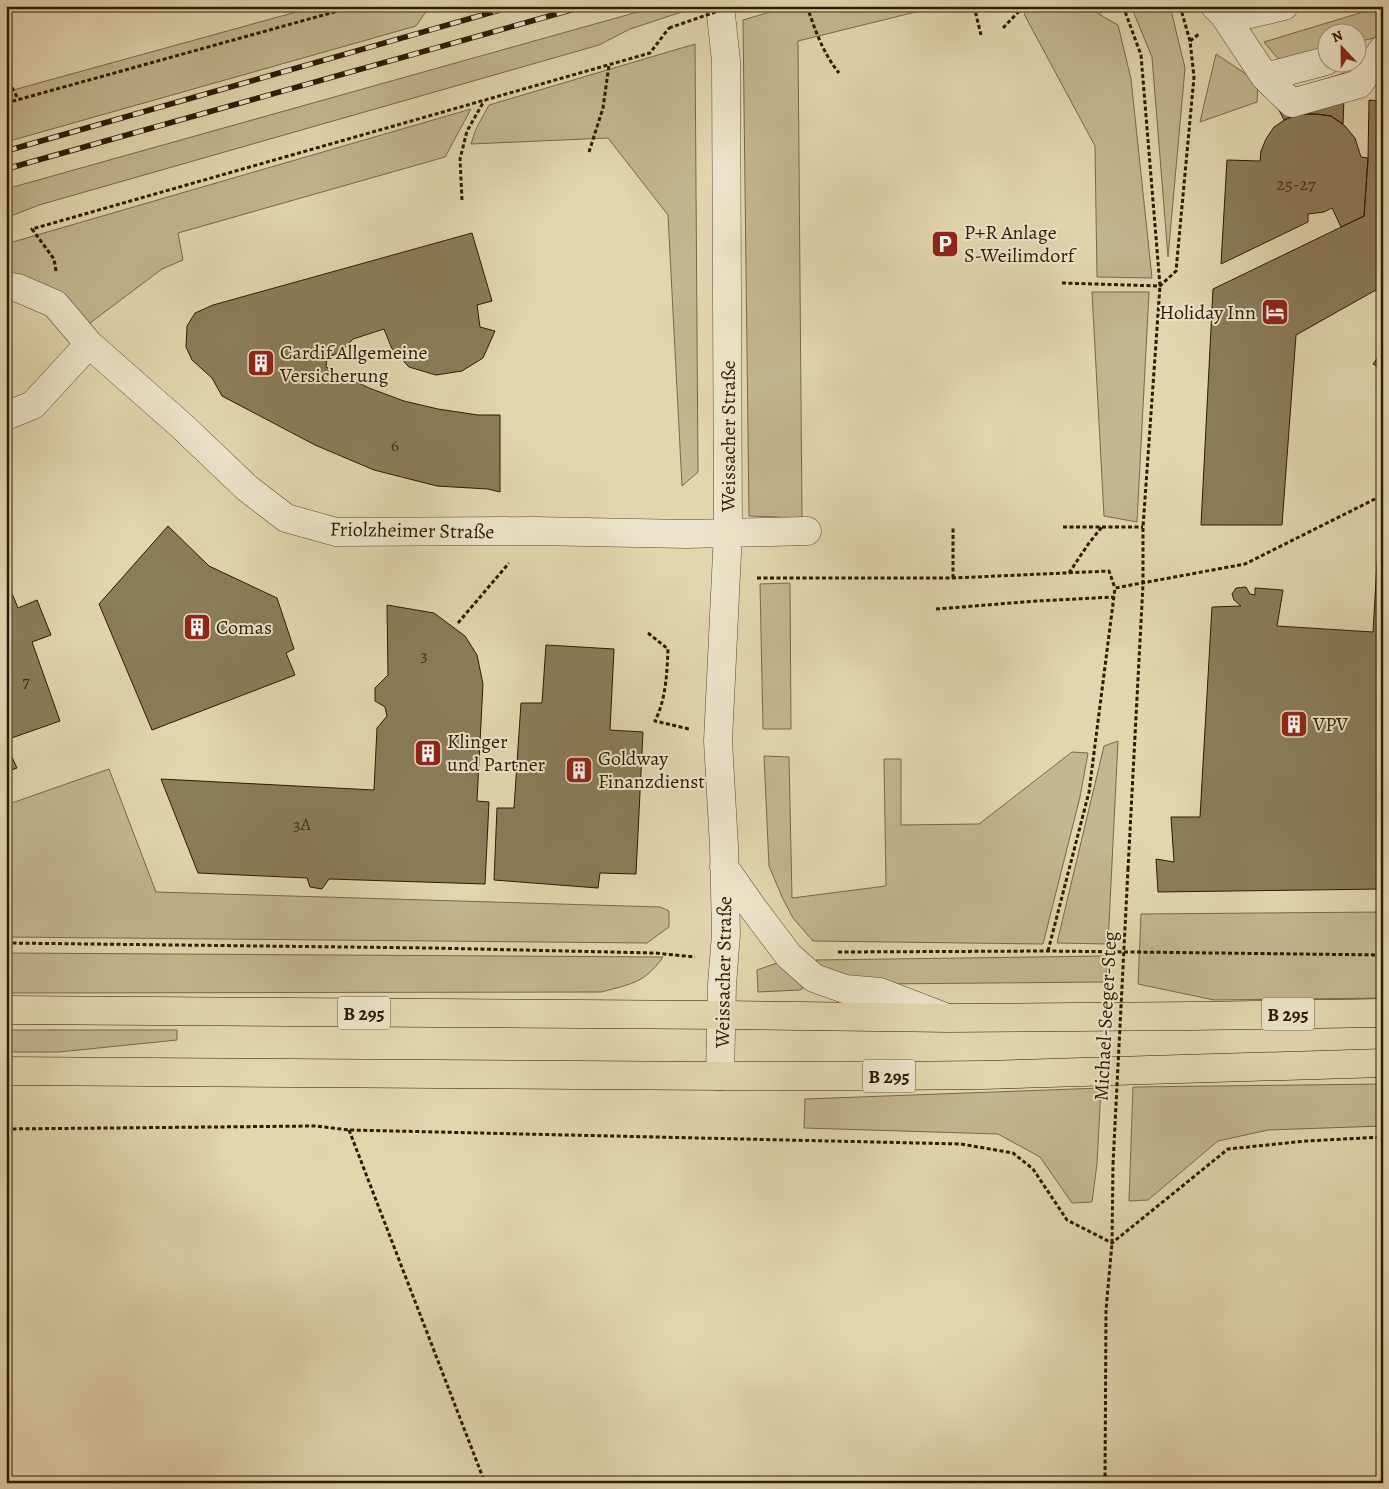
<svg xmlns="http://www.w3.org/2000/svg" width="1389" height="1489" font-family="Alegreya,serif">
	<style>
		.green { fill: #c3b690; stroke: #786848 }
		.building { fill: #8b7c5a; stroke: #2d1a00 }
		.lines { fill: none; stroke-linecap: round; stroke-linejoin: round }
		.minor-casing { stroke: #5a492c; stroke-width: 29 }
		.major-casing { stroke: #2d1a00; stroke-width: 29 }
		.path { stroke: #2d1a00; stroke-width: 3; stroke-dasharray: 4 2.5; stroke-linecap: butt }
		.minor { stroke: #ece4ca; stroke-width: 28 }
		.major { stroke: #e2d6ae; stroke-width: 28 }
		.rail-casing { stroke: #2d1a00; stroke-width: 5.5 }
		.rail { stroke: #ece4ca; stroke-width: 4; stroke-dasharray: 11; stroke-linecap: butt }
		.path-bridge { stroke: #2d1a00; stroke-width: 3; stroke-dasharray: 4 2.5; stroke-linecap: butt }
		.labels { text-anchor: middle; stroke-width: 4; stroke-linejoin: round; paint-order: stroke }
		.number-label { font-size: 18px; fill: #443216 }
		.shield { fill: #ece4ca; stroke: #66573d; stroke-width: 1 }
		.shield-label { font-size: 19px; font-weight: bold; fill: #2d1a00 }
		.poi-label { font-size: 20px; fill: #2d1a00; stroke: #ece4ca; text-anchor: start }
		.street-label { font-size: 20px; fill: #2d1a00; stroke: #ece4ca }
	</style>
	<rect width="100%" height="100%" fill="#e2d6ae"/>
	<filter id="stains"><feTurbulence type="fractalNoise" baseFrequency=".004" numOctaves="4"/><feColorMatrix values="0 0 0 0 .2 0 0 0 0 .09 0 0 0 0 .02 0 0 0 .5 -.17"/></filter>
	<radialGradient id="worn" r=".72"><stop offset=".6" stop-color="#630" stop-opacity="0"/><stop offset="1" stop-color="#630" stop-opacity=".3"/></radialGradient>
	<path class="green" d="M318 6H430L416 26 6 142V92Z
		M659 6H691V9L630 29 599 45 39 205 6 218V189Z
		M790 6H940L798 41 802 518 749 516 743 20Z
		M1032 6H1085L1118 25 1131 79 1152 278 1097 277 1095 146 1024 14Z
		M1131 6H1170L1185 68 1168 257 1152 57Z
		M1383 6V22L1378 37 1357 42 1356 32H1326V50L1280 61 1264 42Z
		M695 44 698 472 682 486 668 215 608 138 471 144 476 129 489 105Z
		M1216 54 1258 82 1257 102 1200 122Z
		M471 109 445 157 178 233 183 260 162 269 90 323 71 305 6 277V244Z
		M1092 292H1149L1137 522 1104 516Z
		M790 583 791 729H763L760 584Z
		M1118 741 1108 944 1057 943 1104 746Z
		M1072 752 1088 753 1080 797 1043 944 813 941 793 918 783 899 769 866 764 756 789 757 792 898 886 886 884 759H901V825L979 824Z
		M109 769 156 892 660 907 669 911V927L647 943 6 937V805Z
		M1383 912V998L1214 1000 1138 984 1141 914Z
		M6 953 663 957C645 983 631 984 601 992L6 993Z
		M1107 956 1106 982 876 984 815 965 816 960Z
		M777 963 801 984 803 988 800 990 758 992 757 970Z
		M6 1030H177V1040L59 1052H6Z
		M1383 1084V1126L1268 1130 1218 1141 1148 1200 1129 1201 1133 1087Z
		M1101 1088 1097 1164 1092 1202 1072 1203 1040 1157 998 1134 804 1128 805 1099Z"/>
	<path class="building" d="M1088 6H1104L1101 13Z
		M1345 73 1343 124 1331 116 1316 114H1299L1284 120 1272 96Z
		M1369 100 1383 101V286L1296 335 1282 525H1201L1213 289 1364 216 1368 158Z
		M1299 114H1316L1331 116 1345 126 1355 138 1361 157 1368 158 1364 216 1341 227 1332 208 1324 212 1308 214V222L1221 264 1227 160 1260 161 1261 151 1266 139 1274 127 1286 119Z
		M472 233 492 301 477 305 480 327 495 331 483 358 462 371 436 375 409 367 392 349 384 329 353 339 342 351 327 358 326 367 369 388 404 401 438 409 478 415H500V492L488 489 437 486 374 470 315 445 222 396 212 378 192 360 186 347 187 326 195 313 213 305Z
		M1383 350V369L1373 364Z
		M168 526 209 566 277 598 294 649 286 653 295 675 152 730 99 604Z
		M1378 545H1383V889L1158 892 1156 859 1174 862 1171 817H1200L1212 607 1241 606 1234 600 1232 594 1236 588 1246 587 1250 594 1255 595V588L1283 590 1277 626 1373 632Z
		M6 579 18 608 37 600 51 635 32 642 60 721 6 740Z
		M387 605 434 613 465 636 477 655 483 684 477 801 489 802 485 884 329 879 322 889 310 887 307 878 198 873 161 779 374 790 377 728 387 716 385 707 375 701V688L388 675Z
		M546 645 614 649 610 730 643 732 636 874 600 873 598 888 494 880 497 808H514L521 703H542Z
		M6 744 17 768 6 772Z"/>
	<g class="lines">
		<g class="minor-casing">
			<path id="minor" d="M720 6 726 61 728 532 718 741 724 846 726 934 722 985 720 1076
				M1215 6 1224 15H1246L1284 6
				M1224 15 1265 77 1326 61
				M1265 77 1292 103 1359 84 1383 49
				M6 286 18 288 55 304 89 344 183 427 247 488 286 518 336 532 534 531 687 534 807 531
				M6 416 33 405 89 344
				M724 867 755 911 789 956 814 978 845 989 880 992 945 1017"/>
		</g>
		<g class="major-casing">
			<path id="major" d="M6 1010 722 1015 949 1018 1193 1016 1383 1013
				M6 1071 720 1076H883L984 1075 1383 1063"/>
		</g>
		<path class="path" d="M807 6C815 30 823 53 839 73
			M974 6 981 35
			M1123 6 1141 55 1160 286 1143 527V584L1128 869
			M1003 28 1024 6
			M1190 41 1199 34
			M6 76 18 99
			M6 103 356 6
			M589 152 603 108 609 65
			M462 200 460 159 467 131 484 101
			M56 271 54 259 32 229 650 53 669 28
			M1062 283 1160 286 1176 271 1194 77 1190 41 1180 6
			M1063 527H1143
			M1069 573 1089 543 1102 527
			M757 578H953L1109 571 1115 588
			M953 578V528
			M936 609 1037 601 1114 597
			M458 623 509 563
			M648 633 668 649C667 673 666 699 655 721L689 729
			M6 943 431 948 655 953 695 957
			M1048 951 1089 792 1115 588 1245 564 1383 495
			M838 952 1048 951 1383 955
			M6 1129 315 1126 349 1130 961 1144 1013 1153 1033 1169 1067 1220 1112 1243 1228 1149 1306 1141 1383 1137
			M349 1130 485 1483
			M1105 1483 1106 1310 1112 1243 1113 1164"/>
		<use href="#minor" class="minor"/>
		<use href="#major" class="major"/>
		<g class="rail-casing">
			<path id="rail" d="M6 151 514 6
				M6 169 585 6"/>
		</g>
		<use href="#rail" class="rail"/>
		<path class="path-bridge" d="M669 28 733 6
			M1113 1164 1128 869"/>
	</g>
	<defs>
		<g id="parking-square" transform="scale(1.4375)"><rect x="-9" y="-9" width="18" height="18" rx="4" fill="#8f2418" stroke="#ece4ca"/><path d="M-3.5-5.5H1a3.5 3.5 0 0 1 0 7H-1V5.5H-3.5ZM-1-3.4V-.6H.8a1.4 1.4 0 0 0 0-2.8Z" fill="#fff"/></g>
		<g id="hotel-square" transform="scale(1.4375)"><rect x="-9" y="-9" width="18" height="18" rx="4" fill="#8f2418" stroke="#ece4ca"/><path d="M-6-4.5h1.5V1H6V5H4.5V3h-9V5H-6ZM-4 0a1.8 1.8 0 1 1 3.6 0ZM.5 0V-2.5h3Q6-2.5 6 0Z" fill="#fff"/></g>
		<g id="building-square" transform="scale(1.4375)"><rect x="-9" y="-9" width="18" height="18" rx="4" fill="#8f2418" stroke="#ece4ca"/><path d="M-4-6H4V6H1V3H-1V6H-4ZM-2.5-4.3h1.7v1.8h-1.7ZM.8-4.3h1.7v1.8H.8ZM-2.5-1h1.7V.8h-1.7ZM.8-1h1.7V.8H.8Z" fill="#fff"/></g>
	</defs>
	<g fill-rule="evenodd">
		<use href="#parking-square" x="945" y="244"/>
		<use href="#hotel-square" x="1275" y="312"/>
		<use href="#building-square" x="261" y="363"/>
		<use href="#building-square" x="197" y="627"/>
		<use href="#building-square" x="1294" y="724"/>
		<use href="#building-square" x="428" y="753"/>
		<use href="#building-square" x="579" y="770"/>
	</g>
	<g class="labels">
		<g class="number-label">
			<text x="1296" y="190">25-27</text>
			<text x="395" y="451">6</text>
			<text x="424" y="661">3</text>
			<text x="26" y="687">7</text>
			<text x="302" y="830">3A</text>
		</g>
		<g class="shield">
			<rect x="338" y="996.5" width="52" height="33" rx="4"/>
			<rect x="1262" y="997.5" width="52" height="33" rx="4"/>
			<rect x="863" y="1059.5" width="52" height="33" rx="4"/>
		</g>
		<g class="shield-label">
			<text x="364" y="1020">B 295</text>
			<text x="1288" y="1021">B 295</text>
			<text x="889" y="1083">B 295</text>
		</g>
		<g class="poi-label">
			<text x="964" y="239">P+R Anlage<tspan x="964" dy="23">S-Weilimdorf</tspan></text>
			<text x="1256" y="319" text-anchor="end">Holiday Inn</text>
			<text x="280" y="359">Cardif Allgemeine<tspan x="280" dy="23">Versicherung</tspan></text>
			<text x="216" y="634">Comas</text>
			<text x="1313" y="731">VPV</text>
			<text x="447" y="748">Klinger<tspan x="447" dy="23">und Partner</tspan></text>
			<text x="598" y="765">Goldway<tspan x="598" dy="23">Finanzdienst</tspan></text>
		</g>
		<g class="street-label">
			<text transform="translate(728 436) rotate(-90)" y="7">Weissacher Straße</text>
			<text transform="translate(412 530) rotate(1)" y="7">Friolzheimer Straße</text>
			<text transform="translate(723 972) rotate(-89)" y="7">Weissacher Straße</text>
			<text transform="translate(1105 1016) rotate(-87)" y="7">Michael-Seeger-Steg</text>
		</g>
	</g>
	<rect width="1389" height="1489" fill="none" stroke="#e2d6ae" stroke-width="25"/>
	<rect x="8" y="8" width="1374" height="1474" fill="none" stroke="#2d1a00" stroke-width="2.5"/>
	<rect x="12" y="12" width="1364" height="1464" fill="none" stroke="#2d1a00"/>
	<g transform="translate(1342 48) rotate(338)"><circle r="24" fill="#ece4ca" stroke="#a09379"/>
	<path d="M0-4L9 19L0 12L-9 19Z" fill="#8f2418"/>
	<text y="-8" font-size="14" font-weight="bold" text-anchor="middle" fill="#2d1a00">N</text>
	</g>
	<rect width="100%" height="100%" filter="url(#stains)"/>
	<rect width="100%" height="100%" fill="url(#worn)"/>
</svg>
